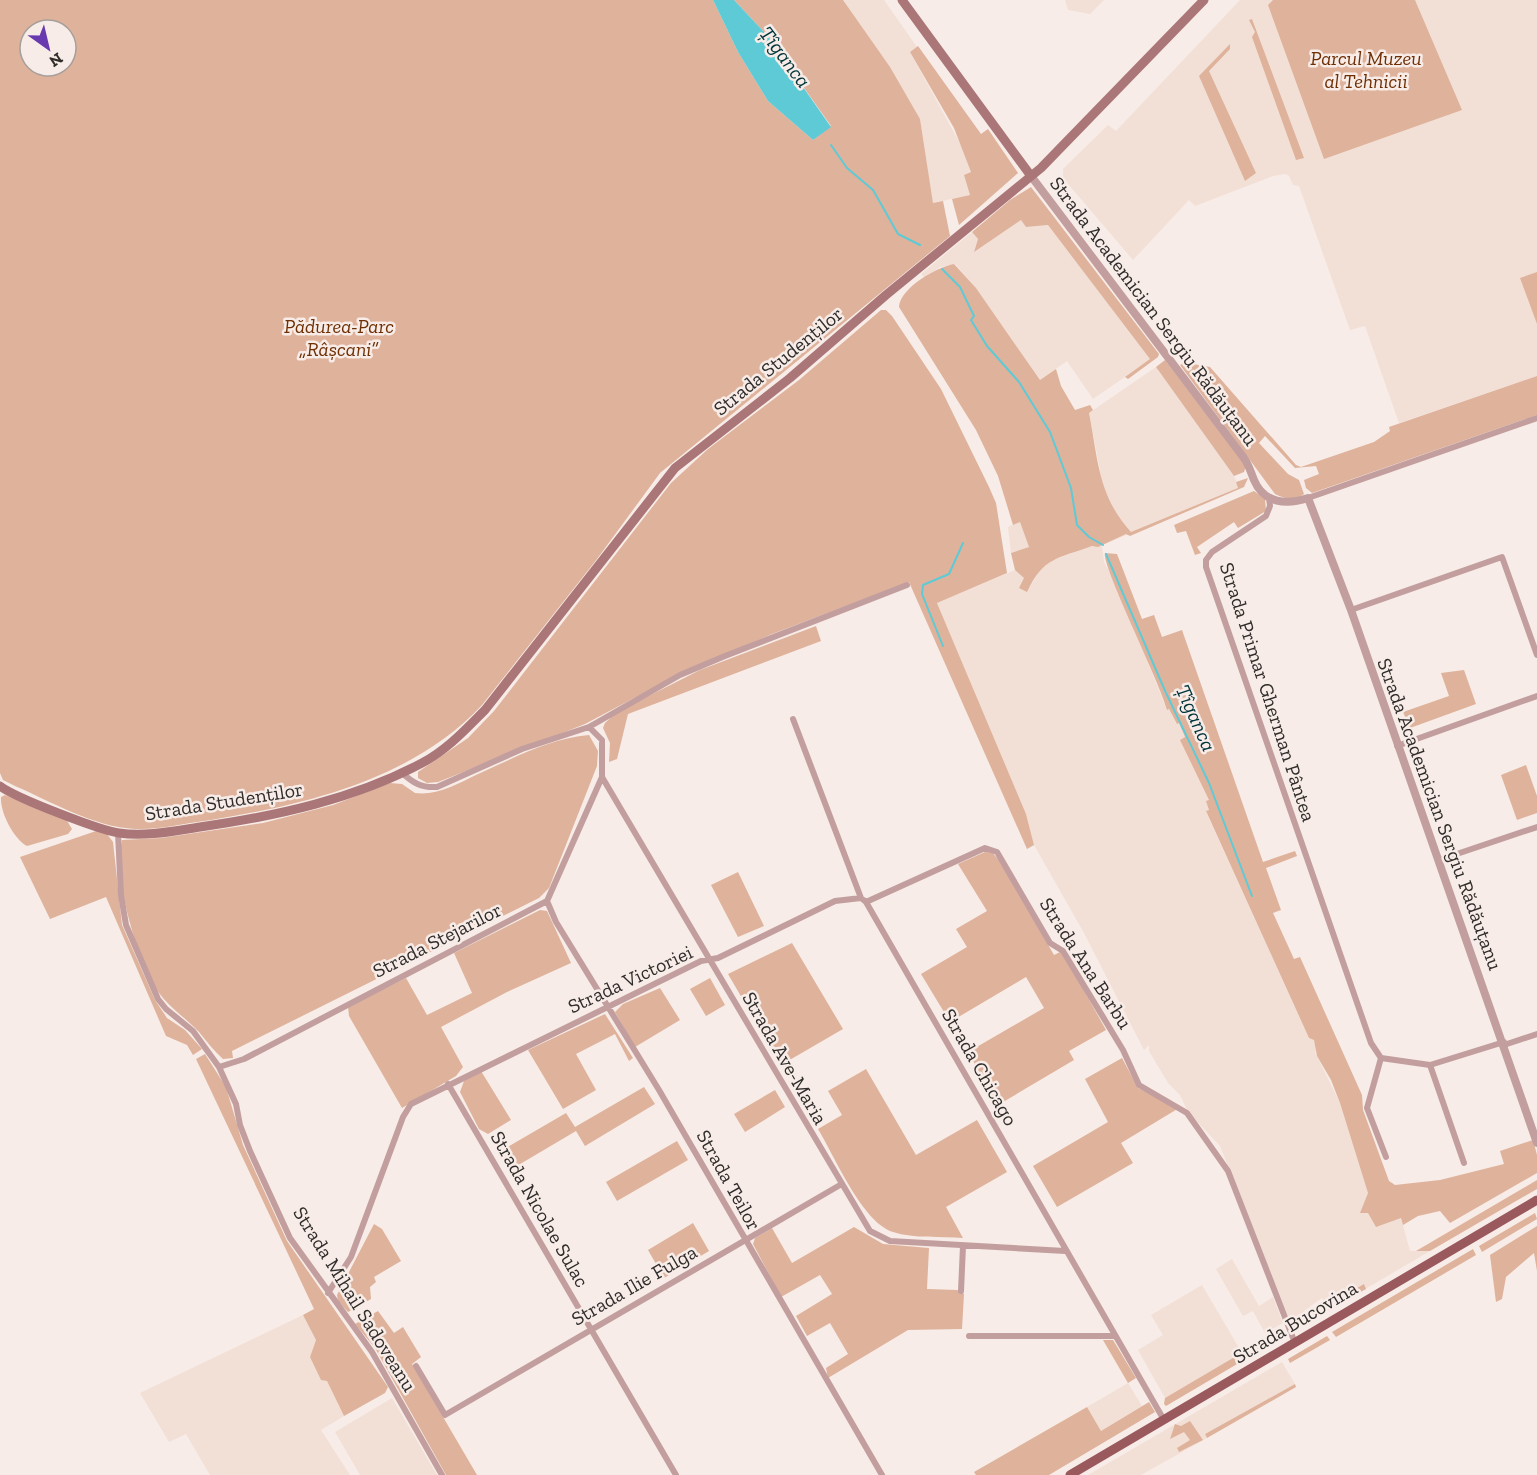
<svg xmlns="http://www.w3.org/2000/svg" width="1537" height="1475" font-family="'Zilla Slab',serif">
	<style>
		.built { fill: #f2e0d7 }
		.green { fill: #dfb29b; fill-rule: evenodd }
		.water { fill: #5ecad6 }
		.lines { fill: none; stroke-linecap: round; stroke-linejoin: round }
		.stream { stroke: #5ecad6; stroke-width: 2 }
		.minor { stroke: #c39e9f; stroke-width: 6 }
		.tertiary { stroke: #c39e9f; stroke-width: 8 }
		.secondary { stroke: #ab7678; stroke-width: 9 }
		.primary { stroke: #99595d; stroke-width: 9 }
		.labels { text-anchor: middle; stroke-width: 5; stroke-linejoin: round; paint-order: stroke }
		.park-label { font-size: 20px; font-style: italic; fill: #6f2f05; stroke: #f7ece7 }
		.street-label { font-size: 20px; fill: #2f2c2a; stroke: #f7ece7 }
		.water-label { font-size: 21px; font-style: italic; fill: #00353b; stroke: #f7ece7 }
	</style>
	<rect width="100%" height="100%" fill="#f7ece7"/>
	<path class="built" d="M843 0H884L917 47 910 52 963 149 971 172 970 195 933 203 920 119Z
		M1065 0H1104L1090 14 1068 10Z
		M1240 0H1537V376L1399 423 1365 326 1350 330 1299 186 1293 185 1289 176 1286 174 1273 176 1195 206 1189 200 1133 260 1063 178V169L1108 125 1116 131Z
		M1021 220 1026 227 1048 225 1151 359 1093 399 1067 361 1040 380 976 288 955 264 940 267 925 278 921 274 972 232 978 239 974 251Z
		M1156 367 1234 476 1239 488 1105 544 1100 470 1089 413Z
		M1020 521 1029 547 1011 553 1008 527Z
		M1092 546H1102L1104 562 1116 584 1167 710 1169 709 1176 723H1179L1185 738 1181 740 1210 800 1209 810 1206 812 1309 1038 1314 1040 1318 1046 1315 1052 1340 1103 1368 1193 1363 1207 1401 1218 1410 1251H1430L1328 1311 1322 1298 1304 1311 1309 1322 1294 1331 1220 1146 1188 1112 1180 1095 1168 1083 1149 1051V1045L1144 1050 1084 933 1034 845 1026 814 937 603 1015 570 1024 578 1027 591 1045 563Z
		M1232 1259 1259 1306 1273 1297 1283 1323 1265 1333 1253 1311 1243 1316 1216 1269Z
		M1202 1285 1242 1353 1165 1398 1138 1350 1163 1335 1151 1315Z
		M303 1315 316 1340 310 1357 327 1381 344 1416 321 1430 350 1475H210L186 1434 169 1442 140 1393Z
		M1282 1362 1295 1384 1205 1434 1207 1438 1141 1475H1088Z
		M1128 1383 1142 1406 1101 1431 1087 1407Z
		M392 1398 437 1475H360L335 1432Z"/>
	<path class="green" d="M0 0H713L738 52 768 101 813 140 831 126 766 34 734 0H843L890 67 920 119 933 203 943 201 950 236 660 473 597 559 482 705C413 779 308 804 211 820 186 823 160 830 135 829 94 827 52 802 15 786L3 780 0 773ZM30 30H66V66H30Z
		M1273 0H1415L1462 110 1324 159 1268 5Z
		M1252 19 1304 158 1296 160 1252 37 1255 32 1249 20Z
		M1230 44V49L1209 71 1256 173 1245 181 1199 76Z
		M918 46 981 134 988 129 1018 173 959 225 952 199 970 195 964 175 971 172 954 128 910 52Z
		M1031 187 1159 354 1158 357 1128 379 1125 377 1150 359 1048 225 1026 227 1021 220 974 252 978 239 972 232 1010 200Z
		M954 264 976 288 1040 380 1056 369 1061 386 1075 410 1090 405 1093 410 1089 413C1098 459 1098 496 1131 532L1238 488 1236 482 1248 478 1244 487 1130 536 1126 534 1098 547 1092 546C1058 559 1044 556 1027 592L1019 588 1024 578 1015 570 1011 553 1029 547 1020 522 1013 525 998 476 976 430 899 307C900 288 937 267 954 264Z
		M1537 272V324L1520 278Z
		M881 310H886L892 316 941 389 989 487 996 503 1007 573 937 603 1026 814 1034 845 1027 849 909 582 772 634 687 670 585 724 438 782 427 783 418 778V772L468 738 494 711 671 483 708 449 799 380Z
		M1192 359 1193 364 1210 367 1296 465 1301 467 1374 442 1390 431 1389 427 1537 376V415L1312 493 1306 488 1304 480 1319 474 1316 466 1295 468 1265 436 1259 443 1288 474 1299 480 1304 494C1296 501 1284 499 1275 494L1180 365Z
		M1165 360 1246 466 1244 472 1234 476 1156 367Z
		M1254 491 1265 499 1266 511 1238 528 1234 522 1197 547 1201 553 1195 555 1186 531 1177 533 1174 525Z
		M1105 553 1117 554 1142 619 1154 615 1162 637 1182 630 1263 862 1295 851 1297 856 1266 868 1281 910 1273 913 1294 959 1300 957 1362 1095 1363 1110 1389 1181 1395 1185 1440 1180 1504 1164 1500 1151 1533 1140 1537 1155V1173L1450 1223 1440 1211 1418 1216 1403 1225 1401 1218 1376 1227 1368 1213H1360L1368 1193 1340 1103 1331 1080 1317 1056 1314 1040 1309 1038 1206 811 1209 810 1206 801 1209 800 1180 740 1185 737 1179 723 1177 724 1169 709 1167 710C1160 682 1101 565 1105 553Z
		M816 626 821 641 628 714 617 759 609 762 610 743 603 728 605 723 617 712 700 670Z
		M1464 670 1476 704 1410 728 1403 712 1449 696 1441 673Z
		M589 735 598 751 597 766 549 888 539 898 232 1051 233 1058 223 1059C214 1051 207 1042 199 1032 185 1017 169 1008 157 990 136 955 113 879 122 840L161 838 263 823 333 805 390 783 402 784 415 793C436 796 458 784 476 775 512 759 550 738 589 735Z
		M1526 765 1537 796V813L1517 820 1501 775Z
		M5 795 66 819 72 829 68 834 27 846C13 838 0 812 1 797Z
		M99 830 107 834 113 842 122 925 155 1000 167 1018 185 1030 202 1049 193 1055 187 1045 166 1036 106 897 50 919 20 857Z
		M985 852H992L1001 863 1054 955 1060 952 1064 955 1106 1030 1069 1051 1074 1060 998 1105 968 1052 1044 1008 1026 977 950 1022 921 974 967 947 956 929 987 911 958 864Z
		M738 872 764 926 738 937 711 885Z
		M540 910 547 911 571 963 507 992 441 1027 463 1067 456 1076 402 1108 349 1016 348 1007 406 978 427 1015 472 993 454 953Z
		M792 943 843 1029 781 1065 728 974Z
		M710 978 725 1005 706 1016 690 989Z
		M660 988 680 1020 635 1047 615 1012 623 1004Z
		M605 1014 633 1058 629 1061 615 1034 576 1054 596 1090 563 1109 528 1050Z
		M205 1054 226 1087 243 1145 287 1241 388 1387 385 1393 344 1416 327 1381 321 1380 310 1357 316 1340 303 1315 314 1309 196 1059Z
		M1122 1058 1138 1088 1179 1108 1121 1143 1133 1163 1057 1207 1033 1166 1108 1122 1085 1079Z
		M866 1069 916 1155 977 1120 1007 1172 946 1207 963 1238C941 1236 914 1239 893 1232 862 1222 835 1157 818 1129L842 1115 828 1091Z
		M481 1071 511 1120 488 1134 479 1129 460 1092 464 1081Z
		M644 1087 655 1104 585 1146 576 1131 510 1170 499 1152 566 1113 575 1127Z
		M775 1090 785 1107 745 1132 734 1114Z
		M677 1141 688 1160 617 1201 606 1182Z
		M1537 1180V1189L1430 1251H1416Z
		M1535 1213 1537 1219 1482 1252 1479 1246Z
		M693 1223 709 1251 664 1278 648 1250Z
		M374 1224 382 1229 401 1261 374 1277 376 1282 370 1287 371 1299 348 1312 338 1301 337 1295Z
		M1537 1226V1271L1534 1253 1506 1277 1502 1299 1496 1302 1490 1255Z
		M854 1227 883 1244 929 1248 927 1289 957 1290 964 1294 962 1329 908 1330 828 1378 826 1368 848 1354 830 1323 807 1336 796 1316 832 1294 820 1275 781 1297 753 1244 755 1238 772 1228 792 1263Z
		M1473 1249 1476 1255 1336 1337 1332 1332Z
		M1364 1284 1366 1289 1337 1305 1342 1297Z
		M378 1311 394 1333 403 1327 421 1357 412 1364 477 1475H446L375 1348 355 1324Z
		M1327 1336 1330 1340 1290 1363 1288 1359Z
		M1103 1340H1113L1136 1378 1128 1383Z
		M1255 1345 1266 1347 1166 1406 1164 1404 1165 1398Z
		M1295 1384 1296 1387 1207 1438 1205 1434Z
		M1149 1402 1155 1412 1049 1475H976L974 1472 1087 1407 1101 1431Z
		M1190 1421 1203 1440 1179 1452 1177 1448 1190 1440 1184 1432 1170 1439 1175 1424 1181 1426Z"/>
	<path class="water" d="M713 0H734L766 34 831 127 813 140 768 101 738 52Z"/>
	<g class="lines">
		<path class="stream" d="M831 145 847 168 873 190 898 234 920 245
			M942 269 960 287 974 316 971 320 987 346 1019 382 1050 432 1071 488 1077 525 1089 537 1103 545
			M1106 554 1166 693 1209 783 1252 896
			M943 646 922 594 923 585 949 574 963 543"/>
		<path class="minor" d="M1269 497 1270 506 1266 516 1212 552 1206 560V567L1371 1043 1381 1058
			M1308 498 1537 418
			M1351 610 1502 557 1537 655
			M793 719 861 898 866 902 1164 1420
			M589 727 602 740V777L870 1231 890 1241 1065 1251
			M1397 746 1537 696
			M401 772C413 783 421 788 437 787L522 749 589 727 680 675 725 656 907 585
			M118 833 121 895 126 925 158 999 166 1009 193 1031 219 1067 236 1104 240 1125 250 1151 290 1238 372 1352 442 1475
			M1439 860 1537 827
			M547 901 556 922 659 1090 882 1475
			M866 902 985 848 997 852 1050 943 1063 951 1123 1050 1139 1085 1187 1113 1228 1171 1295 1343
			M1504 1045 1537 1034
			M1381 1058 1430 1065 1504 1042
			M1381 1058 1367 1108 1386 1157
			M1430 1065 1464 1163
			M219 1067 244 1059 547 901 602 777
			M448 1084 676 1475
			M961 1291 963 1246
			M328 1293 351 1257 403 1117 411 1104 701 961 718 958 835 901 861 898
			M969 1336H1115
			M416 1366 445 1415 840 1185"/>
		<path class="tertiary" d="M1031 176 1244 458C1249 465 1251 473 1254 480 1264 504 1287 505 1308 498L1351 610 1537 1143"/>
		<path class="secondary" d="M902 0 1031 176
			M0 786C16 798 99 830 119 833 145 837 174 831 200 827 277 816 354 799 422 763 447 750 466 729 485 710L675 468 790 378 886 295 1041 168 1204 0"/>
		<path class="primary" d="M1070 1475 1537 1200"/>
	</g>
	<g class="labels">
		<g class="park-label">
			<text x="1366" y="65">Parcul Muzeu<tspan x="1366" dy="23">al Tehnicii</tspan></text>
			<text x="339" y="333">Pădurea-Parc<tspan x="339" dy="23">„Râșcani”</tspan></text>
		</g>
		<g class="street-label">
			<text transform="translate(1154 311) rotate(53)" y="7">Strada Academician Sergiu Rădăuțanu</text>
			<text transform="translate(778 361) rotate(-39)" y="7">Strada Studenților</text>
			<text transform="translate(1268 692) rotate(72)" y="7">Strada Primar Gherman Pântea</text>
			<text transform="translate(224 801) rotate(-9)" y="7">Strada Studenților</text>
			<text transform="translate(1440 814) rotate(70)" y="7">Strada Academician Sergiu Rădăuțanu</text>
			<text transform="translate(437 940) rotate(-27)" y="7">Strada Stejarilor</text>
			<text transform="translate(1086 963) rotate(57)" y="7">Strada Ana Barbu</text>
			<text transform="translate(630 979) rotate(-25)" y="7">Strada Victoriei</text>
			<text transform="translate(785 1058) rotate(60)" y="7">Strada Ave-Maria</text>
			<text transform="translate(980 1067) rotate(60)" y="7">Strada Chicago</text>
			<text transform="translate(729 1180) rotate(61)" y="7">Strada Teilor</text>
			<text transform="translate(540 1209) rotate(60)" y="7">Strada Nicolae Sulac</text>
			<text transform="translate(634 1285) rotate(-30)" y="7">Strada Ilie Fulga</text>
			<text transform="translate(355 1299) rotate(58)" y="7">Strada Mihail Sadoveanu</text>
			<text transform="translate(1295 1322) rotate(-31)" y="7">Strada Bucovina</text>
		</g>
		<g class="water-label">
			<text transform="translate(785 57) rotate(53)" y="7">Țîganca</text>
			<text transform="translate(1196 718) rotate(66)" y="7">Țîganca</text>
		</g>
	</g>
	<g transform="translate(48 48) rotate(146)"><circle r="28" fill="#f7ece7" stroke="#a79f9b" stroke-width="1.5"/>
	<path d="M0-4.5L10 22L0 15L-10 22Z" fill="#6939b0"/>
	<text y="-9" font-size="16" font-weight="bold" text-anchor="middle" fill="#2f2c2a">N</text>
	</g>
</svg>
